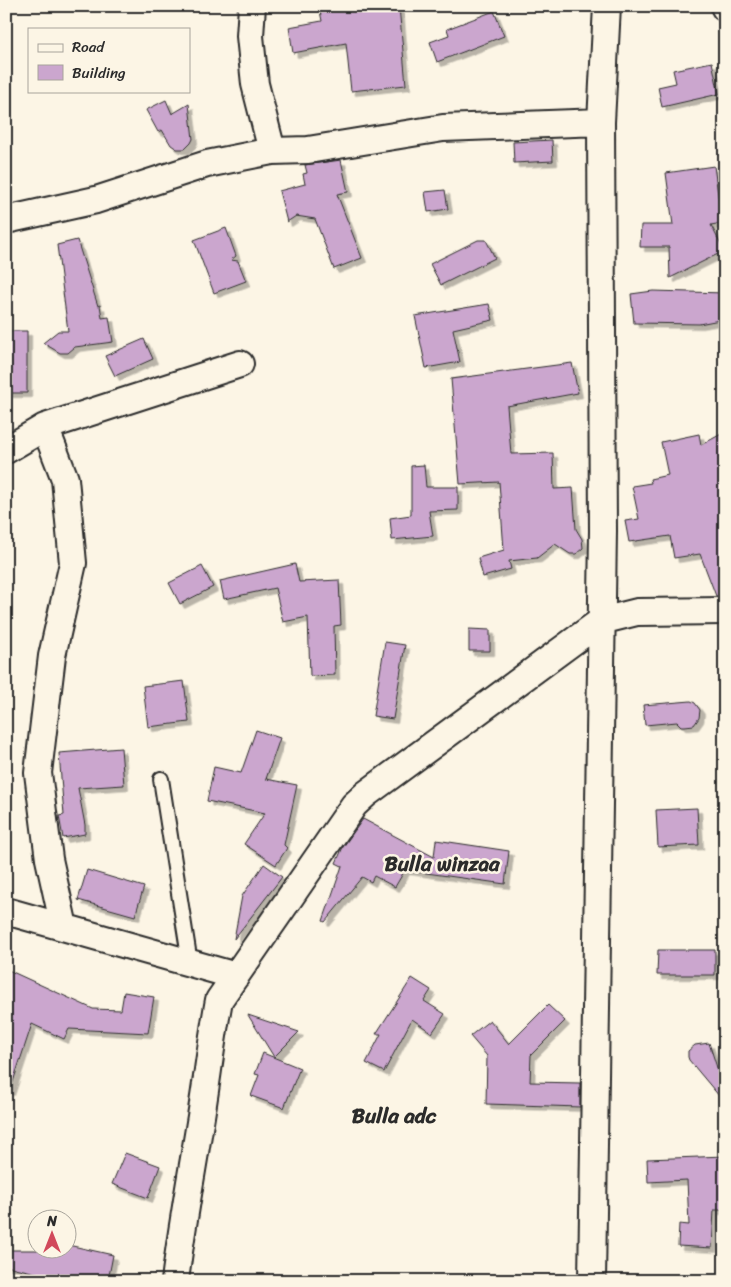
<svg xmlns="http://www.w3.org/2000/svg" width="731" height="1287" font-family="Sriracha,sans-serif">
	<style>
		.building { fill: #cba6ce; stroke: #2b2b2b; filter: url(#shadow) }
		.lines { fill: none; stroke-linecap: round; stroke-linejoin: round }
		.lane-casing { stroke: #2b2b2b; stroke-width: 18 }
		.street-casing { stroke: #2b2b2b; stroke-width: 30 }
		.lane { stroke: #fcf5e5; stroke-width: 14 }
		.street { stroke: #fcf5e5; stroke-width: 26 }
		.labels { text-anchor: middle; stroke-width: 5; stroke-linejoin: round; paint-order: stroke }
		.quarter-label { font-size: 21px; font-weight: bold; fill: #2b2b2b; stroke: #fcf5e5 }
	</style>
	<defs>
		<filter id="shadow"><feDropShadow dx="4.5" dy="4.5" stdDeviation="0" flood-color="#0004"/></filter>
	</defs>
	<rect width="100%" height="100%" fill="#fcf5e5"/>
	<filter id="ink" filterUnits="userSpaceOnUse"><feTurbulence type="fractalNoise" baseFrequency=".02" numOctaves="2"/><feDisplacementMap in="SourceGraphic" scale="10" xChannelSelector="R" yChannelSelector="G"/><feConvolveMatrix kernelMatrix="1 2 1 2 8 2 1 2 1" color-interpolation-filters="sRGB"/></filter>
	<g filter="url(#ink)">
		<path class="building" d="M348 6H399L406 85 351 91 346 43 293 53 289 27 322 21 320 11Z
			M494 11 504 36 437 62 430 42 449 35 447 29Z
			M712 62 719 94 662 107 658 87 676 83 673 70Z
			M166 100 172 114 189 104 193 139 191 143 185 149H177L171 145 162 130 158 132 146 110Z
			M552 140 553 161 514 163 513 142Z
			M341 160 348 192 337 194 362 258 334 269 315 219 296 216 287 222 279 191 305 184 303 174 307 173 305 165Z
			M714 166 722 223 711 225 724 251 670 278 669 247H640L641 225H673L666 173Z
			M445 190 448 209 428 212 425 192Z
			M226 228 236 256 231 260 238 261 246 281 214 293 194 240Z
			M77 240 98 306 100 305 102 318 109 317 113 342 75 347 68 353H60L43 343 58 331H68L57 245Z
			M478 240H486L495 258 441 285 430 264Z
			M653 291 725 293V319L699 324 634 323 631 294Z
			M489 304 493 320 453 329 460 362 426 368 415 316Z
			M6 331H27V393H6Z
			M144 339 153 359 115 376 105 356Z
			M572 363 578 393 507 406 511 454 553 453 554 489 573 488 576 529 582 539 583 548 576 554H570L555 544 537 558 509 561 511 569 483 577 478 558 504 550 499 482 460 484 451 379Z
			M725 432V596H716L700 554 674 558 670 536 629 542 625 521 639 519 632 486 651 483 650 479 668 475 661 442 699 434 701 445Z
			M424 465 426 487H458V510L429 511 433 536 392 540 390 518 411 515V466Z
			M295 564 299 582 339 580 341 625 334 626 335 675 310 676 308 617 283 622 275 588 224 599 220 581Z
			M202 566 213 587 180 604 169 583Z
			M469 629 490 630V651H469Z
			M385 642 405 645 393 719 373 716Z
			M184 681 189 722 148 727 143 686Z
			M691 701 695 703 700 710 699 718 694 725 685 726H681L677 722 645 725 643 705Z
			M256 730 280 738 266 779 297 785 284 845 287 848 276 865 244 844 265 813 207 801 214 767 241 773Z
			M121 748 124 785 78 788 85 825V834L63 838 59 816 64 815 59 753Z
			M697 808 699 845 658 847 656 810Z
			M363 819 434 857 436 840 509 851 505 884 405 870 395 887 374 876 371 882 362 877 325 922 323 921 342 866 336 863 343 847Z
			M264 864 282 877 234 939 242 896Z
			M87 870 144 887 135 916 78 900Z
			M658 950H715V975H657Z
			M6 969 93 1009 121 1010 124 992 154 997 148 1033 69 1029 64 1039 32 1024 10 1091 6 1090Z
			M412 978 431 990 424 1001 445 1014 432 1033 412 1019 384 1072 366 1063 381 1034H376Z
			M548 1005 565 1021 531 1055 530 1082 580 1083V1107L486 1104 487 1056 470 1036 490 1020 509 1044Z
			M248 1015 299 1032 274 1057Z
			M709 1043 725 1092V1103L689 1060 688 1057V1051L695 1045Z
			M263 1053 300 1068 284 1108 251 1096 259 1075 255 1074Z
			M125 1153 160 1166 148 1198 112 1184Z
			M725 1156V1210H714L712 1248 678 1246 679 1224 689 1225 687 1180 648 1182 647 1159Z
			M68 1245 113 1255 108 1281H71L6 1266V1250H68Z"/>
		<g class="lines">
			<g class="lane-casing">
				<path id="lane" d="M161 779 190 963"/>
			</g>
			<g class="street-casing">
				<path id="street" d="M252 6 250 36 255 84 272 151
					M724 6 725 8
					M6 220 96 200 207 164 272 151 308 150 443 128 601 122
					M45 427 240 364
					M6 450 45 427 65 479 73 563 52 656 38 773 49 859 64 927
					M6 911 236 976
					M175 1281C182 1224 193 1167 202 1110 208 1073 212 1037 219 1000L354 805 366 794 601 621 637 612 725 611
					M592 1281 603 531 601 122 607 6"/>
			</g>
			<use href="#lane" class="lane"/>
			<use href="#street" class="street"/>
		</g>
	</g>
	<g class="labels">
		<g class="quarter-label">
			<text x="442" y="871">Bulla winzaa</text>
			<text x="394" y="1123">Bulla adc</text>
		</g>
	</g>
	<rect width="731" height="1287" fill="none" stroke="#fcf5e5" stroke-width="25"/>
	<rect x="12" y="12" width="706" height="1262" fill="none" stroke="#2b2b2b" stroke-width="2" filter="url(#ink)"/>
	<rect x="28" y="28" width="162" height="65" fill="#fcf5e5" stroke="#a8a49b"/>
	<rect x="38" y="44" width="25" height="8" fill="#fcf5e5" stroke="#a8a49b"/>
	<text x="72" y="52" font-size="15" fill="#2b2b2b">Road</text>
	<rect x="38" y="65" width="25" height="15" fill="#cba6ce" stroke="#a8a49b"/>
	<text x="72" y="78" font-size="15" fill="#2b2b2b">Building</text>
	<g transform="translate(52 1234)"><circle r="24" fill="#fcf5e5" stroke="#a8a49b"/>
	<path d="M0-4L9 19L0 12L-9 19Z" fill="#d1495b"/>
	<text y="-8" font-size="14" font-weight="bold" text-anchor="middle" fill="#2b2b2b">N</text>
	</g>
</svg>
